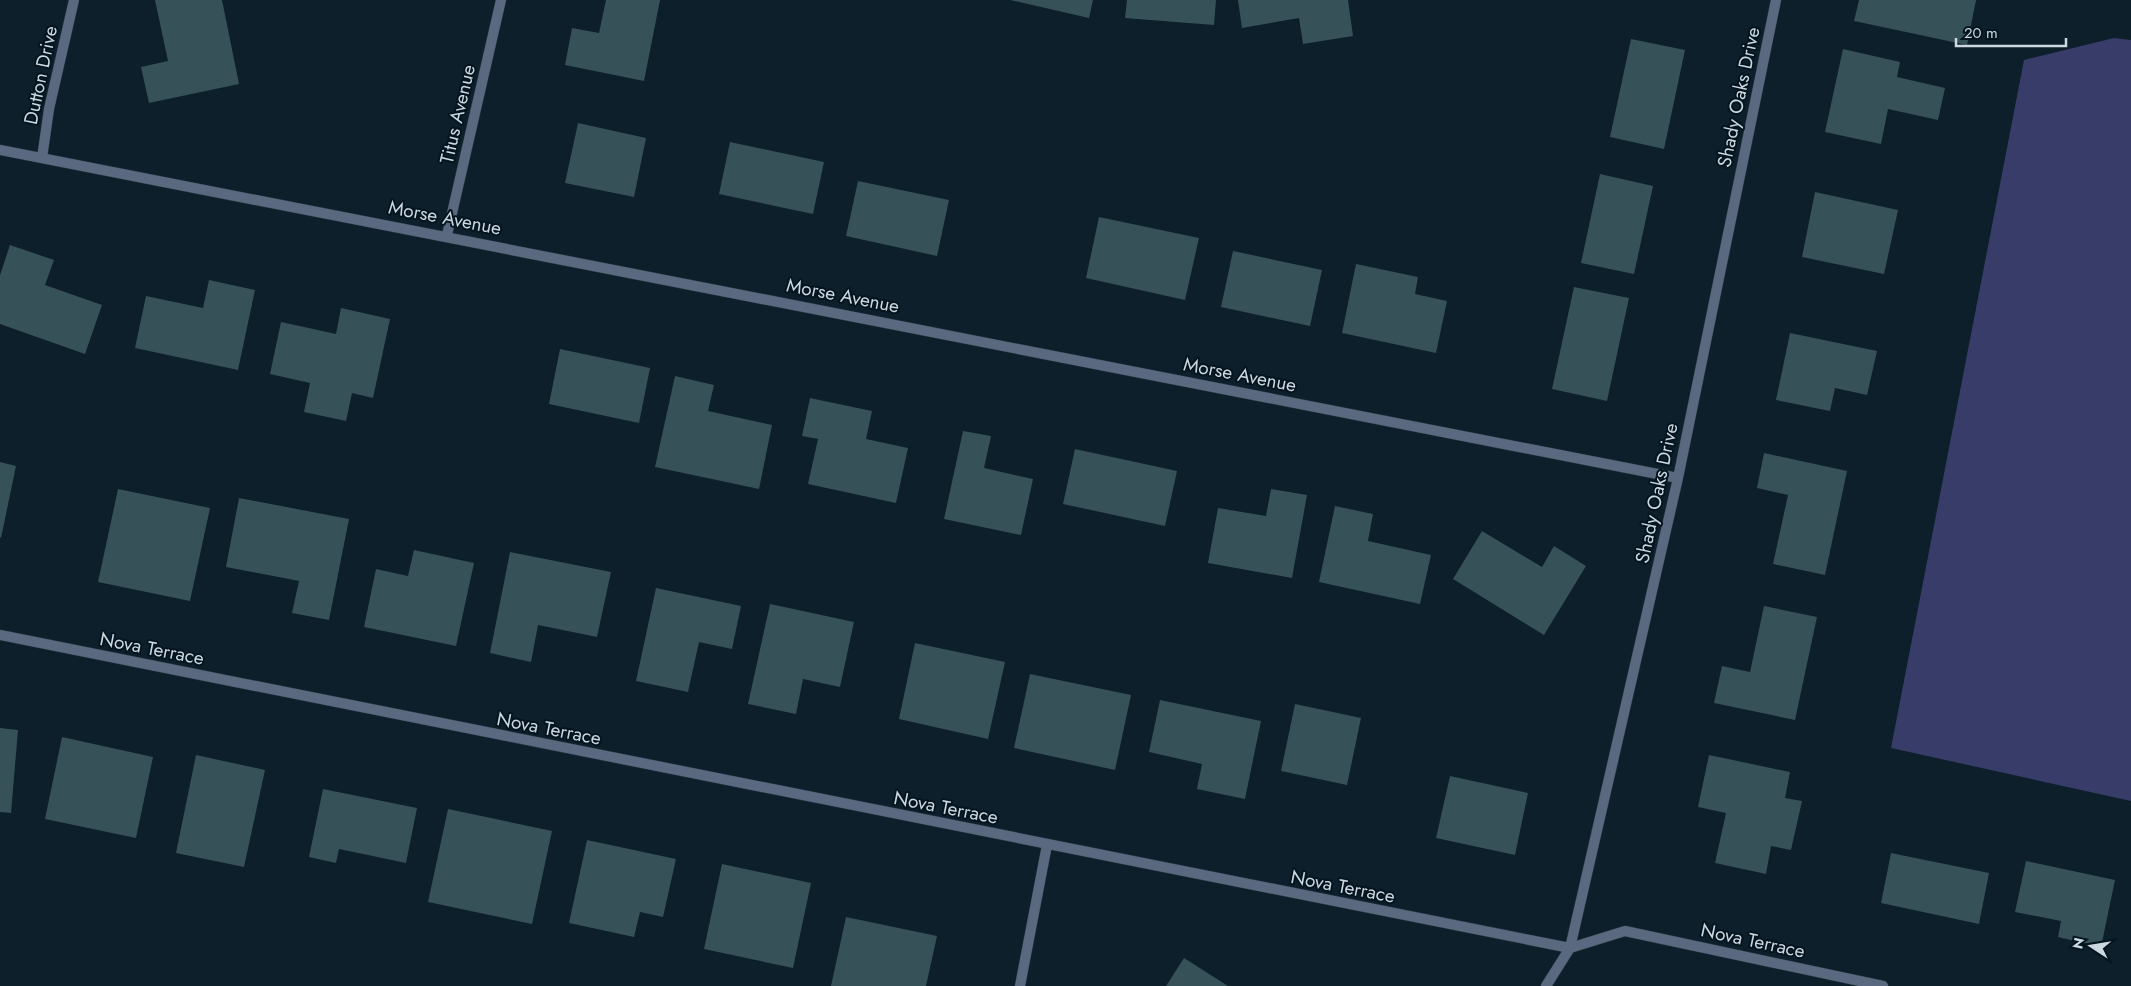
<svg xmlns="http://www.w3.org/2000/svg" width="2131" height="986" font-family="Jost,sans-serif">
	<style>
		.green { fill: #383c68 }
		.building { fill: #375158 }
		.lines { fill: none; stroke-linecap: round; stroke-linejoin: round }
		.street-casing { stroke: #273943; stroke-width: 11 }
		.street { stroke: #5a697f; stroke-width: 10 }
		.labels { text-anchor: middle; stroke-width: 4; stroke-linejoin: round; paint-order: stroke }
		.street-label { font-size: 19px; fill: #ccd8e0; stroke: #041520 }
	</style>
	<rect width="100%" height="100%" fill="#0c1f2a"/>
	<path class="green" d="M2114 38 2131 40V801L1891 748 2024 60Z"/>
	<path class="building" d="M155 0H222L239 84 149 103 141 67 168 61Z
		M606 0H660L644 81 565 65 572 28 599 33Z
		M1010 0H1093L1089 18Z
		M1127 0H1216L1214 25 1125 18Z
		M1238 0H1348L1353 36 1303 44 1299 18 1242 28Z
		M1859 0H1976L1967 45 1854 21Z
		M1631 39 1685 50 1664 149 1610 137Z
		M1843 49 1900 62 1897 77 1945 88 1938 120 1888 109 1881 144 1825 132Z
		M578 123 646 138 634 197 565 183Z
		M730 142 824 162 813 214 719 194Z
		M1600 174 1653 186 1634 274 1581 263Z
		M858 181 949 200 937 256 846 236Z
		M1815 192 1898 210 1884 274 1802 257Z
		M1099 217 1199 238 1185 300 1086 278Z
		M10 245 54 260 45 285 102 305 85 354 0 324V275Z
		M1233 251 1322 270 1310 326 1221 307Z
		M1356 264 1418 277 1415 294 1447 301 1436 353 1342 333Z
		M209 280 255 290 238 370 135 348 146 296 203 308Z
		M1574 287 1629 298 1607 401 1552 389Z
		M341 308 390 319 373 398 352 393 346 421 304 412 310 383 270 374 281 322 336 334Z
		M1790 333 1877 351 1867 395 1835 388 1830 411 1776 400Z
		M560 349 650 368 639 423 549 404Z
		M675 376 714 385 708 411 772 425 759 489 655 467Z
		M810 398 872 411 866 439 908 448 896 503 808 484 818 439 802 436Z
		M963 431 991 436 984 468 1033 479 1021 535 944 519Z
		M1075 449 1177 471 1165 526 1063 504Z
		M1764 453 1847 471 1825 575 1773 564 1788 495 1757 488Z
		M0 462 16 466 1 538 0 537Z
		M118 489 210 508 190 601 98 582Z
		M1271 489 1307 495 1292 578 1208 563 1218 508 1266 516Z
		M239 498 349 519 329 620 292 613 299 581 226 567Z
		M1335 506 1373 514 1368 541 1431 555 1420 604 1319 582Z
		M1482 531 1542 567 1554 546 1586 566 1544 635 1453 579Z
		M414 550 474 563 456 646 364 627 376 569 408 576Z
		M510 552 611 572 597 637 538 625 531 662 490 653Z
		M656 588 741 606 732 649 699 642 688 692 636 681Z
		M770 604 854 622 840 687 803 679 796 714 748 704Z
		M1764 606 1817 617 1795 720 1714 703 1722 666 1750 672Z
		M915 643 1005 662 988 739 899 719Z
		M1030 674 1131 695 1115 770 1014 748Z
		M1160 700 1261 721 1245 799 1197 789 1202 764 1149 752Z
		M1295 704 1361 718 1347 785 1281 771Z
		M0 728 18 730 11 813 0 812Z
		M62 737 153 757 136 838 45 819Z
		M196 755 265 770 244 867 176 853Z
		M1709 755 1790 772 1785 798 1802 801 1791 850 1771 846 1766 874 1715 863 1726 813 1698 807Z
		M1450 776 1528 793 1515 855 1436 838Z
		M323 789 417 808 406 863 339 849 336 863 309 857Z
		M448 809 552 831 532 924 428 902Z
		M587 840 676 859 663 917 640 912 634 937 569 923Z
		M1891 853 1989 873 1979 924 1881 903Z
		M2026 861 2115 880 2101 947 2058 937 2061 921 2015 912Z
		M722 864 811 883 793 968 704 949Z
		M846 917 937 936 926 986H831Z
		M1184 958 1228 986H1166Z"/>
	<g class="lines">
		<g class="street-casing">
			<path id="street" d="M0 150 1678 478
				M42 158 49 109 74 0
				M447 235 501 0
				M0 635 1570 948 1625 931 1883 986
				M1020 986 1047 845
				M1546 986 1570 948 1678 478 1776 0"/>
		</g>
		<use href="#street" class="street"/>
	</g>
	<g class="labels">
		<g class="street-label">
			<text transform="translate(40 75) rotate(-78)" y="7">Dutton Drive</text>
			<text transform="translate(1738 97) rotate(-78)" y="7">Shady Oaks Drive</text>
			<text transform="translate(457 114) rotate(-77)" y="7">Titus Avenue</text>
			<text transform="translate(445 217) rotate(11)" y="7">Morse Avenue</text>
			<text transform="translate(843 295) rotate(11)" y="7">Morse Avenue</text>
			<text transform="translate(1240 374) rotate(11)" y="7">Morse Avenue</text>
			<text transform="translate(1656 493) rotate(-78)" y="7">Shady Oaks Drive</text>
			<text transform="translate(152 648) rotate(11)" y="7">Nova Terrace</text>
			<text transform="translate(549 728) rotate(11)" y="7">Nova Terrace</text>
			<text transform="translate(946 807) rotate(11)" y="7">Nova Terrace</text>
			<text transform="translate(1343 886) rotate(11)" y="7">Nova Terrace</text>
			<text transform="translate(1753 940) rotate(12)" y="7">Nova Terrace</text>
		</g>
	</g>
	<g transform="translate(2091 946) rotate(282)" stroke="#041520" stroke-width="4" paint-order="stroke">
	<path d="M0-4L9 19L0 12L-9 19Z" fill="#ccd8e0"/>
	<text y="-8" font-size="14" font-weight="bold" text-anchor="middle" fill="#ccd8e0">N</text>
	</g>
	<path d="M1956 38v8h110v-8" fill="none" stroke="#ccd8e0" stroke-width="2.5"/>
	<text x="1964" y="38" font-size="15" fill="#ccd8e0" stroke="#041520" stroke-width="4" paint-order="stroke">20 m</text>
</svg>
